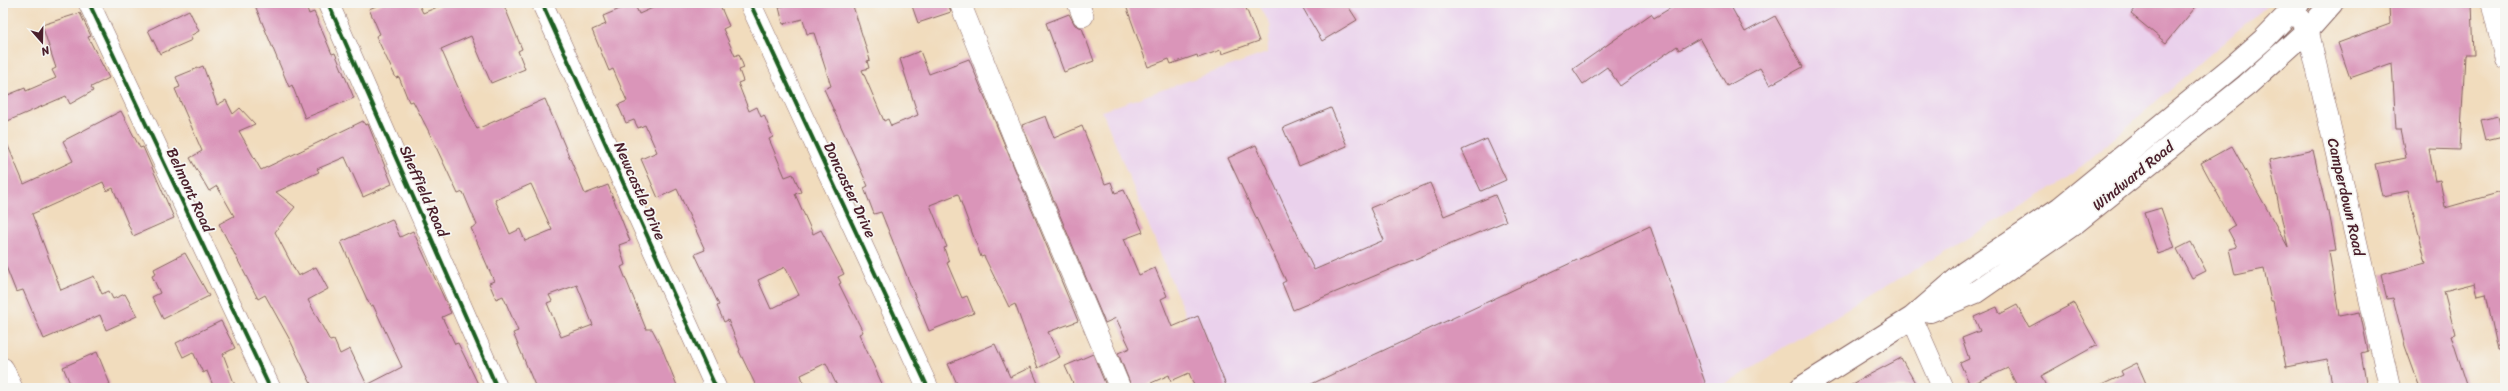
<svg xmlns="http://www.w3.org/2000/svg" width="2508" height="391" font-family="Sriracha,sans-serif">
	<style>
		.built { fill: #ead1ec }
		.building { fill: #da95b9; fill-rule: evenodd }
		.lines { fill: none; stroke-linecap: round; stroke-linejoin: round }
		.minor-casing { stroke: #84615e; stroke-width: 22 }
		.secondary-casing { stroke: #84615e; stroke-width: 24 }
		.minor { stroke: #fff; stroke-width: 21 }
		.secondary { stroke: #fff; stroke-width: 22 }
		.cycleway-casing { stroke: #f6f6f2; stroke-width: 6 }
		.cycleway { stroke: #1b5e20; stroke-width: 4 }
		.labels { text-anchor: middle; stroke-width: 3.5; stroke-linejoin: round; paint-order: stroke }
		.street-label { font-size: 15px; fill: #4a1f2b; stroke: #f6f6f2 }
	</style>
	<rect width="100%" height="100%" fill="#f6f6f2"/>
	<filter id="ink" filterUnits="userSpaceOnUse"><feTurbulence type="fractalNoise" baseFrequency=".025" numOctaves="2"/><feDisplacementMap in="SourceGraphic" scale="8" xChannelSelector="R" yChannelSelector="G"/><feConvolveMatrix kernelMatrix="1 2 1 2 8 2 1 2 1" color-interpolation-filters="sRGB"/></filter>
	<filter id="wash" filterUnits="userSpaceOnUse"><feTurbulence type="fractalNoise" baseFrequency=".012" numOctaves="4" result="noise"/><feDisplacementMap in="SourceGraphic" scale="16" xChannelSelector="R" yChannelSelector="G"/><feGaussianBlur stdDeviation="0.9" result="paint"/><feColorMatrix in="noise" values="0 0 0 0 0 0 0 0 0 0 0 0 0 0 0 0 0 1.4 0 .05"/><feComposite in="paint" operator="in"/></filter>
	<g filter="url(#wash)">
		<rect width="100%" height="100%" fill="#f1dcbd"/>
		<path class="built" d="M1258 3H2269L2067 179 1784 347 1721 388H1215L1102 111 1267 53 1271 26Z"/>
		<g id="blocks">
			<path class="building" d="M254 3H305L309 14 314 12 332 54 335 53 354 98 305 118 292 85 289 87Z
				M383 3H418L423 13 447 3H503L522 49 518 51 525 69 491 83 471 36 441 49 469 112 477 129 545 99 585 194 608 185 630 241 619 245 625 265 621 267 646 329H652L661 346 678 388H536L513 333 518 331 503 296 496 299 489 283 494 281 471 228 477 225 463 192 458 194 428 130 413 101 409 102 399 77 396 78 376 36 380 34 369 9ZM531 184 552 230 525 241 520 229 510 234 495 200ZM577 285 593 325 561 337 547 303 552 301 549 295Z
				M634 3 639 14 664 3H719L729 26 723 29 735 56 739 54 744 68 739 70 743 81 738 83 749 111 757 107 761 117 764 115 773 137 769 139 785 177 793 174 801 192 795 194 813 234 821 230 844 274 838 277 841 283 839 284 863 332 859 334 884 388H838L826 363 801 375 805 388H757L739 351 740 350 728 320 724 322 717 306 719 305 695 254 705 250 677 189 658 198 641 159 657 152 645 125 638 128 634 120 626 123 618 105 627 101 613 69 609 71 592 30 606 24 603 16ZM785 267 799 295 771 309 758 280Z
				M793 3H852L870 60 867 61 869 68 862 70 884 121 888 119 891 126 918 115 900 59 920 51 929 74 969 59 1078 321 1048 332 1060 357 1038 368 1015 304 1009 307 984 256 981 257 958 194 930 205 947 247 944 248 949 262 947 263 962 298 967 296 974 313 929 331 881 212 874 214 864 188 868 186 824 89 831 86 814 33 807 34 803 19 783 24 779 7Z
				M911 3H948L951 12 918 23Z
				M1125 3H1244L1259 41 1222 54 1221 50 1198 58 1197 55 1171 64 1169 59 1148 67Z
				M1300 3H1346L1357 20 1322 41Z
				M1679 3H1729L1745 32 1775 16 1803 67 1770 85 1760 68 1727 86 1700 38 1679 50 1677 46 1620 86 1607 67 1583 84 1573 69 1651 14 1654 18Z
				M2140 3H2199L2166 43 2131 14Z
				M2413 3H2472L2474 55H2465L2460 150 2429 149 2435 181 2440 180 2445 208 2505 191V350L2498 351 2486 294 2478 296 2475 283 2444 291 2455 334 2451 335 2468 388H2420L2405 346 2393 298 2387 299 2381 275 2426 263 2408 191 2382 196 2375 164 2406 158 2400 129H2396L2392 63 2350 78 2338 43 2390 24 2389 6Z
				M189 10 199 31 190 36 192 40 160 54 148 30Z
				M80 13 91 36 88 37 109 78 91 87 93 91 70 104 66 96 3 123V97L25 88 26 91 56 78 52 70 56 68 42 25Z
				M1069 14 1075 25 1082 28 1094 61 1064 72 1046 23Z
				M203 66 217 105 226 100 233 114 240 108 255 124 239 131 261 170 363 121 365 125 368 124 392 184 363 197 345 157 317 169 319 172 276 192 295 207 275 232 298 276 316 267 328 289 308 300 330 341 334 340 340 354 350 349 367 385 402 367 373 305 370 306 341 242 392 219 400 237 413 231 451 313 442 317 455 344 458 343 480 388H313L290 340 265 295 258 299 219 224 234 216 217 186 209 191 190 158 202 151 175 89 180 87 176 77Z
				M1331 108 1347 146 1299 166 1283 128Z
				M121 111 140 148 143 147 174 218 133 236 113 188 107 191 103 182 32 214 61 290 94 276 102 294 109 291 113 299 125 294 137 316 106 330 100 315 44 339 23 290 16 292 3 259V134L24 184 73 161 63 141Z
				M1046 116 1054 138 1082 126 1105 184 1111 182 1115 193 1124 190 1143 232 1124 239 1139 275 1155 268 1167 296 1161 299 1172 327 1198 316 1227 388H1195L1189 373 1171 381 1169 375 1140 388H1132L1118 353 1130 348 1116 318 1105 323 1022 125Z
				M2498 116 2503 136 2486 140 2481 120Z
				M1487 139 1506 180 1481 191 1462 150Z
				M1256 145 1314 270 1384 240 1370 208 1430 183 1444 216 1495 195 1506 221 1293 310 1282 283 1286 281 1228 158Z
				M2232 146 2288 247 2269 160 2313 150 2327 212H2329L2336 250 2329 251 2339 316 2360 312 2368 351 2361 353 2367 388H2333L2327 359 2286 367 2273 301H2271L2264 269 2235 275 2229 249 2237 247 2228 230 2235 226 2201 163Z
				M2161 208 2175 248 2158 254 2144 213Z
				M1650 226 1707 388H1303Z
				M2191 242 2206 271 2192 278 2177 249Z
				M185 253 209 296 163 319 152 297 160 293 152 276 156 274 154 269Z
				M2074 303 2097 345 2041 376 2047 388H2018L2008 368 1970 385 1960 363 1969 359 1962 338 1980 331 1974 317 1997 307 2000 314 2017 305 2029 327Z
				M221 321 235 348 223 354 236 388H214L207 371 203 373 193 352 183 357 176 343Z
				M995 344 1010 377 1031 367 1040 388H959L948 364Z
				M97 352 110 384 102 388H72L63 367Z
				M1093 354 1107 388H1075L1065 366Z
				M1901 358 1918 388H1844Z
				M2137 363 2148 388H2095L2123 375 2121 371Z"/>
		</g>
	</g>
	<g filter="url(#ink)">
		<use href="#blocks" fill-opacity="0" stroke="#84615e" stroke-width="1"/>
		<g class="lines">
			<g class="minor-casing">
				<path id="minor" d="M89 3 270 388
					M328 3 497 388
					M542 3 716 388
					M750 3 928 388
					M960 3 1018 147 1120 388
					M1078 3 1083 16
					M2492 3 2505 58
					M2293 10 2308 30 2390 388
					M1912 318 1943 388
					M3 368 12 388"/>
			</g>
			<g class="secondary-casing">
				<path id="secondary" d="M1930 311 1976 292 2075 223 2247 85 2308 30 2332 3
					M1801 388 1912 318 1964 273 2060 208 2231 68 2263 40 2299 3"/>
			</g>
			<use href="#minor" class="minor"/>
			<use href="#secondary" class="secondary"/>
			<g class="cycleway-casing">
				<path id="cycleway" d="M89 3 270 388
					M328 3 497 388
					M542 3 716 388
					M750 3 928 388"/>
			</g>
			<use href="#cycleway" class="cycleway"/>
		</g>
	</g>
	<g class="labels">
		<g class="street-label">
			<text transform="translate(2133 176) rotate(-39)" y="5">Windward Road</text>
			<text transform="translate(190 190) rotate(65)" y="5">Belmont Road</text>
			<text transform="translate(850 190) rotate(65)" y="5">Doncaster Drive</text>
			<text transform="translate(424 191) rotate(66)" y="5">Sheffield Road</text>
			<text transform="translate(640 191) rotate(66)" y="5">Newcastle Drive</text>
			<text transform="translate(2346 197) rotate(77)" y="5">Camperdown Road</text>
		</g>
	</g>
	<rect width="2508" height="391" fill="none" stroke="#f6f6f2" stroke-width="16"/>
	<g transform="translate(42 42) rotate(160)" stroke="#f6f6f2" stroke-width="3" paint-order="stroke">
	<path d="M0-3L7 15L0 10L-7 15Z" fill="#4a1f2b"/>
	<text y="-6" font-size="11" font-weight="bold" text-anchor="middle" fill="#4a1f2b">N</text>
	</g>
</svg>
